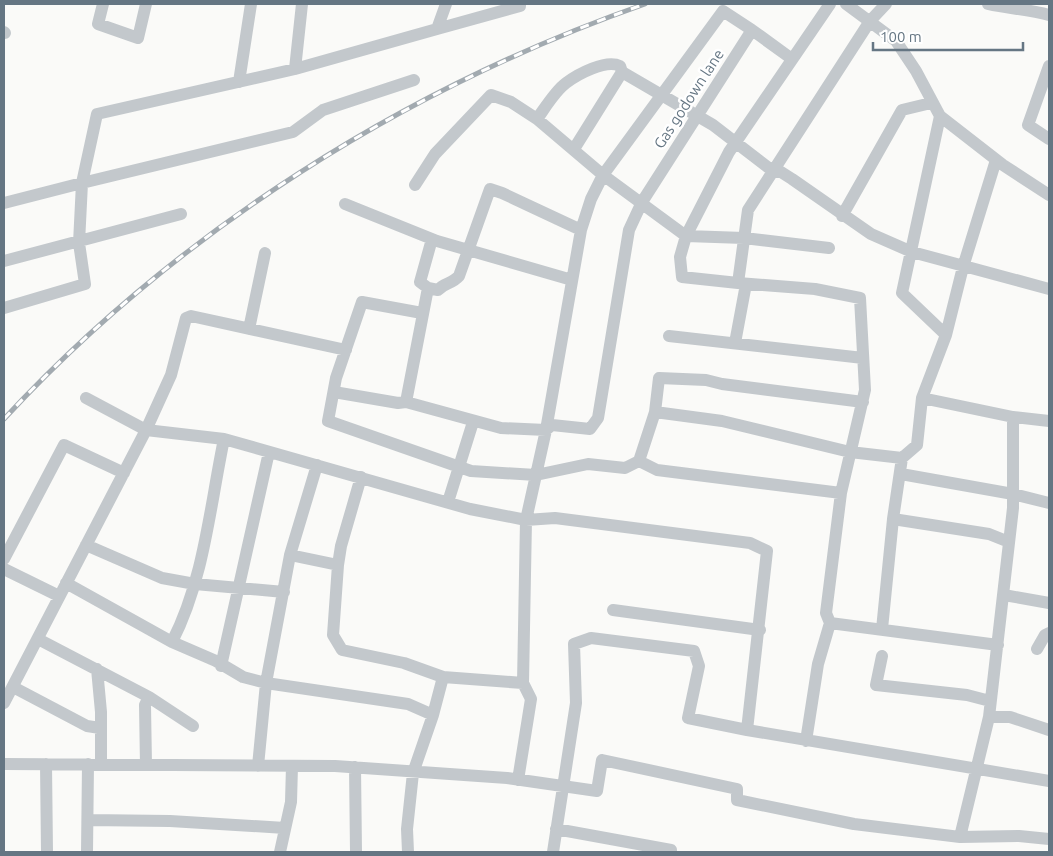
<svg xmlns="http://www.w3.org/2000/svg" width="1053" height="856" font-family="Ubuntu,sans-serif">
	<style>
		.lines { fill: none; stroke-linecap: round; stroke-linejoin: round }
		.minor { stroke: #c3c8cc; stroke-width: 12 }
		.rail-casing { stroke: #a2aab0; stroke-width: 5 }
		.rail { stroke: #fff; stroke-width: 3; stroke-dasharray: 9; stroke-linecap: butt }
		.labels { text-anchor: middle; stroke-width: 5; stroke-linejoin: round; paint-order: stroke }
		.street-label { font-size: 15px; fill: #657683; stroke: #fff }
	</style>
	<rect width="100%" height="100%" fill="#fafaf8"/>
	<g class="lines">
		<path class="minor" d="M103 4 98 24 138 38 146 4
			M846 4 896 41 916 71 940 116 1003 165 1049 195
			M988 4C1009 9 1029 9 1049 15
			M437 29 520 6V4
			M4 32 5 33
			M1049 66 1028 125 1049 139
			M295 69 302 4
			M239 82 251 4
			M940 116 902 293 946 335 922 398 1013 417V508L989 717 960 837 1019 836 1049 839
			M537 119C545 108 555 91 566 83 578 74 606 59 620 66L622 72 713 125 774 172H781L792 179 871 234 912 252 1049 289
			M574 149 622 72
			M415 185 435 154 491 95 511 102 537 119 603 175 686 236 729 152 830 4
			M4 203 82 183 97 114 295 69 437 29 446 4
			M345 204 437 241 572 280
			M842 216 902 110 931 103
			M432 239 420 282 428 288 438 290C444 283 452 284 459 276L490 189 502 193 581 230
			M4 261 181 214
			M738 283 682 277 680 257 686 236 744 238 829 248
			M4 308 85 284 79 243 82 183 293 132 323 110 414 80
			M422 313 362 302 336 378 328 421 471 471 536 475 588 464 625 468 639 461 655 412 659 378 706 380 722 384 863 402
			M249 329 265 253
			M946 335 963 267 996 160
			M669 336 863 358
			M735 343 746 284
			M334 392 398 403 406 402 428 288
			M86 398 146 430 171 375 186 318 191 316 346 350
			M406 402 501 428 546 430 552 425 590 429 598 418 629 230 642 202 752 30 792 59
			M655 412 722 421 850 452 902 458
			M1013 417 1049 421
			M639 461 657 470 841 493
			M901 474 1013 494 1049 503
			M361 477 341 546 338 565 333 635 342 650 404 663 443 677 523 683
			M448 502 473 422
			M893 519 989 534 1009 542
			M86 545 162 578 195 584 284 592
			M290 555 338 565
			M4 559 64 445 124 473
			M4 569 59 596
			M66 583 172 642 216 661 243 677 266 683 408 704 433 715
			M1004 595 1049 603
			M613 610 760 630
			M830 623 998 645
			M882 629 893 519 902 458 917 445 922 398
			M38 639 149 697 193 726
			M172 642C204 580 210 506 224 439
			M1037 649 1045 635 1049 633
			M882 656 876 685 967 695 990 701
			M221 666 269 452
			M97 669 101 712V765
			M13 687 87 726 100 728
			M4 703 146 430 224 439 470 509 526 520 555 518 750 543 767 551 747 730
			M989 717H1010L1049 730
			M806 741 818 664 830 623 826 613 841 493 865 390 860 298 815 289 738 283 748 210 870 21 886 4
			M4 764 335 766 507 778 597 791 602 760 737 789V800L854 824 960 837
			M46 764 47 852
			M146 765 145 705 149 697
			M258 766 266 683 290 555 317 465
			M355 767 356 852
			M518 780 531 699 523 683 526 520 546 430 581 230 591 199 603 175 723 11 752 30
			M88 820 170 821 285 828
			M556 829 671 850
			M87 852 88 764
			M280 852 291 802 292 766
			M408 852 407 829 413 773 433 715 443 677
			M553 852 576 703 574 644 591 638 694 651 699 666 688 718 747 730 1049 781"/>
		<g class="rail-casing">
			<path id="rail" d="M4 419C177 232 405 88 645 4"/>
		</g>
		<use href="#rail" class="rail"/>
	</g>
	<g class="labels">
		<g class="street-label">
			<text transform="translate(689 99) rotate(-57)" y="5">Gas godown lane</text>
		</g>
	</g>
	<rect width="1053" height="856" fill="none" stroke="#657683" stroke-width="10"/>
	<path d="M873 42v8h150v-8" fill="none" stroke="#657683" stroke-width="2.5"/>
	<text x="880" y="42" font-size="15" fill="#657683" stroke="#ffffff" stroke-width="4" paint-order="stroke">100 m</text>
</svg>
